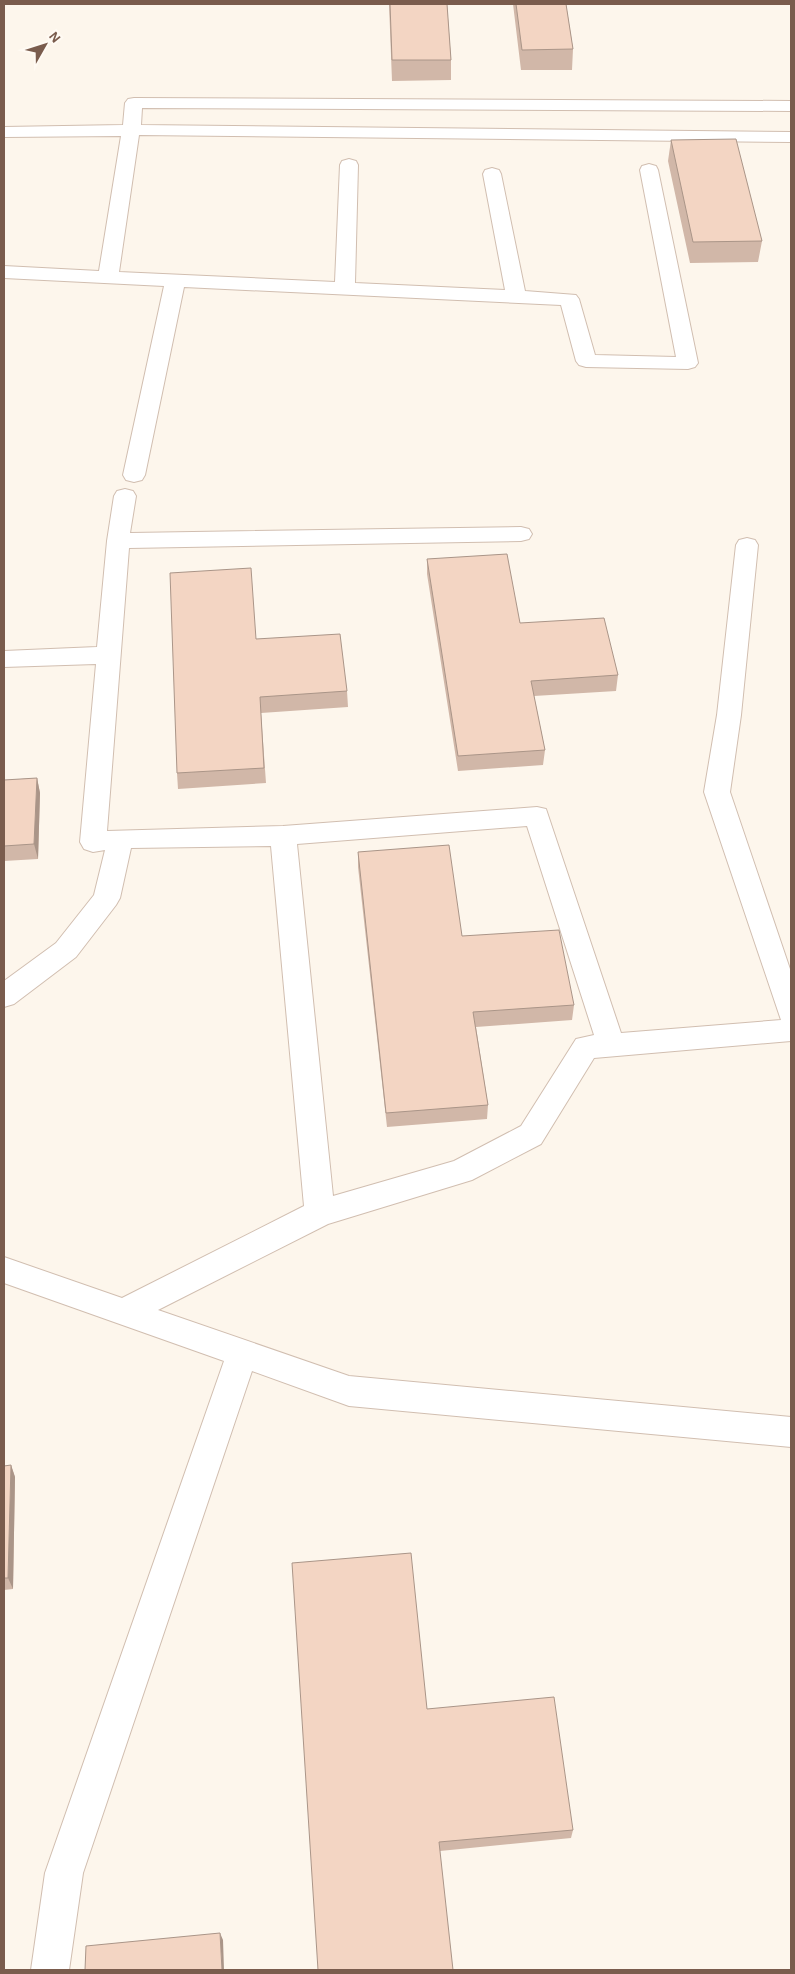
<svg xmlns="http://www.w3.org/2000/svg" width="795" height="1974" font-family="'Alegreya Sans',sans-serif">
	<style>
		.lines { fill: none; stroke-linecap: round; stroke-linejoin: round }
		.minor-casing { stroke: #d1beb0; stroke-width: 2 }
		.minor { fill: #fff; fill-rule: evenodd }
		.wall { fill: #d1b7a8 }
		.shaded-wall { fill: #aa9588 }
		.building { fill: #f3d5c3; stroke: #aa9588 }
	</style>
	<rect width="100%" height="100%" fill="#fdf6ec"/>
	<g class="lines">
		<g class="minor-casing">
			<path id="minor" d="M134 98 791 101V111L142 108 141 125 791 132V142L139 135 119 272 335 282 340 165 342 161 349 159 356 161 358 165 355 283 505 290 483 174 485 170 492 168 499 170 501 174 525 291 576 295 579 299 595 355 676 357 640 170 642 166 649 164 656 166 658 170 698 363 695 367 688 369 586 367 579 365 576 361 561 305 184 287 145 475 142 480 134 482 126 480 123 475 164 286 4 278V266L99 271 121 136 4 137V127L123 125 125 103 128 99Z
				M125 489 133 491 136 496 130 533 521 527 529 529 532 534 529 539 521 541 129 548 107 831 283 826 537 807 546 809 621 1033 781 1020 704 792 717 715 736 545 739 540 747 538 755 540 758 545 741 715 730 792 791 972V1041L594 1058 541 1144 472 1180 328 1224 158 1310 349 1376 791 1417V1447L349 1406 252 1371 83 1873 69 1970H31L45 1873 224 1361 4 1283V1257L122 1298 304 1206 271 846 131 848 120 898 116 905 76 957 14 1004 4 1007V981L56 943 94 895 105 850 93 852 84 849 80 842 96 664 4 667V651L97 647 107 541 114 496 117 491ZM527 826 594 1035 576 1039 521 1126 454 1161 333 1196 297 844Z"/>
		</g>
		<use href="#minor" class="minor"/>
	</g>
	<path class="wall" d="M389 4H447L451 60V80L392 81Z
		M513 4H566L573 49 572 70H521Z
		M671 140 762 241 758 262 690 263 668 161Z
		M427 559 520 623 618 675 616 691 534 696 545 750 543 765 458 771 427 574Z
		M256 639 347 691 348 707 261 713 266 783 178 789 177 773Z
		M37 778 40 793 38 859 4 861V780Z
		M358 852 462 936 574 1005 572 1020 476 1027 488 1105 487 1119 387 1127 358 867Z
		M11 1465 15 1477 13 1589 4 1590V1466Z
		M427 1709 573 1830 571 1838 440 1851 318 1970Z"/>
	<path class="shaded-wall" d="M37 778 40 793 38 859 34 844Z
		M11 1465 15 1477 13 1589 8 1578Z
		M220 1933 223 1940 224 1970H222Z"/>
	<path class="building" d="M390 4H447L451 60H392Z
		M516 4H566L573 49 522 50Z
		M736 139 762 241 693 242 671 140Z
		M507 554 520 623 604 618 618 675 531 681 545 750 458 756 427 559Z
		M251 568 256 639 340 634 347 691 260 697 264 768 177 773 170 573Z
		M37 778 34 844 4 846V780Z
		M449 845 462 936 559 930 574 1005 473 1012 488 1105 386 1113 358 852Z
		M11 1465 8 1578H4V1466Z
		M411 1553 427 1709 554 1697 573 1830 439 1842 453 1970H318L292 1563Z
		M220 1933 222 1970H85L86 1946Z"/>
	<rect width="795" height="1974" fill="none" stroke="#7a5c4d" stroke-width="10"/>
	<g transform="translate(45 45) rotate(51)" stroke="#fffaf3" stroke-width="4" paint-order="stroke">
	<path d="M0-4L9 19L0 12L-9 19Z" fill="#7a5c4d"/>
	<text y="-8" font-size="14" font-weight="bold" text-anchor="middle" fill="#7a5c4d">N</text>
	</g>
</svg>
